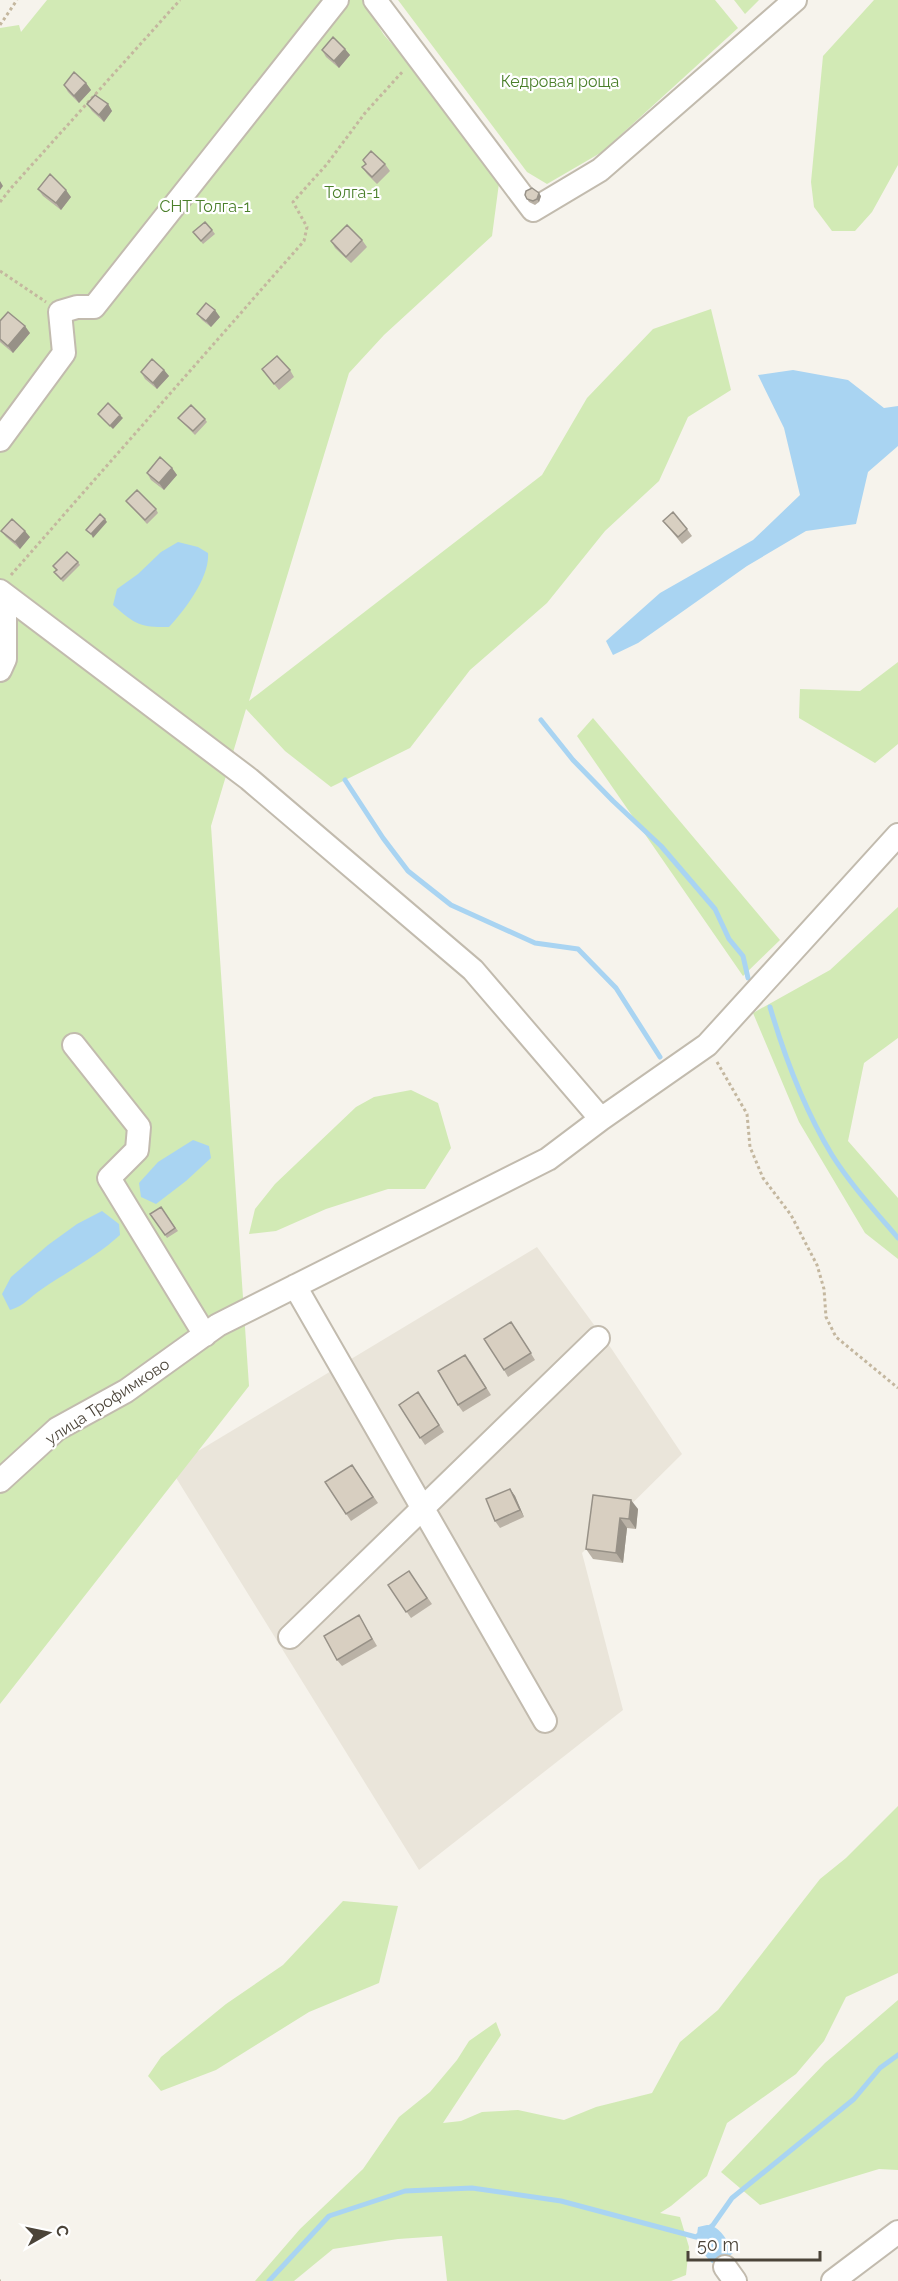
<svg xmlns="http://www.w3.org/2000/svg" width="898" height="2281" font-family="Raleway,sans-serif">
	<style>
		.residential { fill: #eae5da }
		.green { fill: #d2eab5 }
		.water { fill: #a9d4f2 }
		.lines { fill: none; stroke-linecap: round; stroke-linejoin: round }
		.stream { stroke: #a9d4f2; stroke-width: 5 }
		.minor-casing { stroke: #c2bbae; stroke-width: 26 }
		.path { stroke: #c4b79f; stroke-width: 3; stroke-dasharray: 3 3; stroke-linecap: butt }
		.minor { stroke: #fff; stroke-width: 22 }
		.wall { fill: #bab2a6 }
		.shaded-wall { fill: #979187 }
		.building { fill: #d8cfc1; stroke: #979187; stroke-width: 1.5 }
		.labels { text-anchor: middle; stroke-width: 4.5; stroke-linejoin: round; paint-order: stroke }
		.park-label { font-size: 16px; fill: #4a7f2a; stroke: #fff }
		.street-label { font-size: 16px; fill: #4b4439; stroke: #fff }
	</style>
	<rect width="100%" height="100%" fill="#f6f3ec"/>
	<path class="residential" d="M537 1247 611 1348 682 1454 582 1553 623 1710 419 1870 170 1468Z"/>
	<path class="green" d="M47 0H362L384 35 501 168 492 236 384 335 349 373 249 701 542 475 587 398 653 329 711 309 731 390 688 417 659 481 605 531 547 603 470 670 410 748 331 787 285 751 246 709 211 826 249 1386 0 1704V28L19 25 21 32Z
		M398 0H715L738 28 602 152 547 184 527 172Z
		M734 0H759L745 14Z
		M874 0H898V165L872 212 855 231H832L814 207 811 182 823 56Z
		M898 662V744L875 763 799 718 800 689 860 691Z
		M593 718 780 940 743 976 577 736Z
		M898 907V1038L864 1063 848 1141 898 1198V1259L865 1233 799 1122 753 1013 830 970Z
		M411 1090 438 1103 451 1148 425 1189H388L326 1209 276 1231 249 1234 255 1209 275 1184 356 1107 374 1097Z
		M898 1806V1973L846 1997 824 2041 796 2074 727 2123 707 2176 671 2206 660 2213 680 2217 689 2247 686 2275 671 2281H447L442 2236 398 2239 333 2249 294 2281H255L300 2229 363 2169 399 2117 430 2092 457 2060 469 2041 496 2022 501 2035 443 2123 461 2121 482 2112 518 2110 564 2120 596 2107 652 2093 680 2042 718 2010 820 1879 846 1858Z
		M343 1901 398 1906 379 1983 309 2012 216 2070 161 2091 148 2076 161 2057 226 2004 283 1965Z
		M898 2000V2170L879 2169 760 2205 721 2172 825 2063Z"/>
	<path class="water" d="M793 370 848 380 884 408 898 406V446L868 472 856 524 806 531 747 566 638 643 613 655 606 641 660 593 753 540 800 495 784 428 758 375Z
		M178 542 198 547 208 553C210 577 185 610 169 627 139 628 134 623 113 605L117 589 138 574 161 552Z
		M193 1140 209 1146 211 1158 186 1181 156 1204 141 1197 139 1183 158 1162Z
		M102 1211 119 1224 120 1235C96 1257 68 1271 42 1289 30 1297 24 1306 10 1310L2 1294 11 1277 48 1245 77 1224Z
		M707 2225C721 2226 728 2242 733 2253L722 2262 712 2263C701 2251 695 2243 698 2227Z"/>
	<g class="lines">
		<path class="stream" d="M541 720 573 760 613 801 661 846 715 909 729 939 743 956 748 978
			M345 780 383 838 408 871 451 905 535 943 578 949 616 988 660 1057
			M770 1007C785 1058 804 1109 832 1155 851 1185 875 1211 898 1238
			M708 2229 713 2225 732 2198 854 2099 880 2068 898 2055
			M269 2281 329 2216 405 2191 472 2188 561 2201 696 2237 700 2234"/>
		<g class="minor-casing">
			<path id="minor" d="M375 0 533 210 600 170 795 0
				M0 440 64 353 60 312 77 307H94L337 0
				M0 591 249 779 473 970 601 1119
				M0 670 5 659V597
				M74 1045 139 1127 137 1150 109 1178 205 1335
				M295 1286 545 1721
				M0 1481 57 1429 126 1391 218 1325 548 1159 601 1119 707 1045 898 835
				M290 1637 598 1338
				M725 2267 735 2281
				M833 2281 898 2232"/>
		</g>
		<path class="path" d="M0 25 17 0
			M0 202 12 187 180 0
			M0 271 46 302
			M11 575 304 241 307 227 293 202 327 164 365 113 404 70
			M717 1062 747 1114 750 1147 763 1178 791 1215 817 1265 824 1289 826 1317 836 1337 898 1388
			M0 2281H1"/>
		<use href="#minor" class="minor"/>
	</g>
	<path class="wall" d="M345 49 350 55 339 68 326 57 322 50Z
		M86 83 91 90 79 103 68 92 64 85Z
		M87 104H108L112 111 104 122 92 111Z
		M385 164 390 171 377 184 367 174 362 167Z
		M38 189 71 197 61 210 43 196Z
		M541 196 539 202 535 205 529 202 527 199Z
		M212 230 215 234 203 244 193 232Z
		M362 240 367 247 351 263 335 248 331 241Z
		M197 314 220 317 211 327 202 320Z
		M0 321 30 333 13 353 0 342Z
		M262 369 290 370 294 377 279 390Z
		M164 370 169 376 157 389 145 379 141 372Z
		M178 418 205 419 207 422 195 435Z
		M172 468 177 475 164 490 151 480 147 473Z
		M126 501 156 509 158 513 147 524Z
		M663 521 687 529 692 536 682 544Z
		M1 531 30 537 20 549 6 537Z
		M78 562 80 565 63 582 54 572 56 570 53 566Z
		M161 1207 178 1231 167 1238 150 1214Z
		M516 1329 535 1360 508 1377 504 1370Z
		M470 1361 491 1395 463 1412 458 1405Z
		M418 1392 444 1432 425 1445 399 1405Z
		M352 1465 378 1503 351 1521 325 1482Z
		M510 1489 515 1496 524 1517 500 1528 495 1521Z
		M593 1495 638 1509 636 1529 627 1528 623 1563 593 1559 586 1549Z
		M409 1571 432 1604 411 1618 388 1585Z
		M359 1615 377 1646 342 1666 337 1660Z"/>
	<path class="shaded-wall" d="M345 49 350 55 339 68 334 61Z
		M86 83 91 90 79 103 74 96Z
		M108 104 112 111 104 122 99 115Z
		M0 181 3 186 0 190Z
		M66 190 71 197 61 210 56 203Z
		M539 193 541 196 539 202 537 199Z
		M215 310 220 317 211 327 206 321Z
		M25 326 30 333 13 353 8 346Z
		M164 370 169 376 157 389 153 383Z
		M120 415 123 418 113 429 110 426Z
		M172 468 177 475 164 490 159 483Z
		M105 519 107 522 93 538 91 534Z
		M25 531 30 537 20 549 15 542Z
		M510 1489 515 1496 524 1517 520 1510Z
		M631 1500 638 1509 636 1529 629 1519Z
		M620 1518 627 1528 623 1563 616 1553Z"/>
	<path class="building" d="M333 37 345 49 334 61 322 50Z
		M74 72 86 83 74 96 64 85Z
		M95 95 108 104 99 115 87 104Z
		M371 151 385 164 372 177 362 167 366 164 363 160Z
		M50 174 66 190 56 203 38 189Z
		M532 188 539 193 537 199 533 201 527 199 525 195 526 191Z
		M205 222 212 230 201 241 193 232Z
		M347 225 362 240 346 257 331 241Z
		M206 303 215 310 206 321 197 314Z
		M8 312 25 326 8 346 0 339V321Z
		M277 356 290 370 274 384 262 369Z
		M152 359 164 370 153 383 141 372Z
		M108 403 120 415 110 426 98 414Z
		M191 405 205 419 193 431 178 418Z
		M160 457 172 468 159 483 147 473Z
		M137 490 156 509 145 520 126 501Z
		M673 512 687 529 678 537 663 521Z
		M100 514 105 519 91 534 86 530Z
		M12 519 25 531 15 542 1 531Z
		M67 552 78 562 61 579 54 572 57 570 53 566Z
		M161 1207 175 1228 165 1235 150 1214Z
		M511 1322 531 1353 504 1370 484 1339Z
		M465 1355 486 1388 458 1405 438 1371Z
		M418 1392 439 1425 420 1438 399 1405Z
		M352 1465 373 1497 346 1514 325 1482Z
		M510 1489 520 1510 495 1521 486 1499Z
		M593 1495 631 1500 629 1519 620 1518 616 1553 586 1549Z
		M409 1571 427 1598 406 1612 388 1585Z
		M359 1615 372 1639 337 1660 324 1636Z"/>
	<g class="labels">
		<g class="park-label">
			<text x="560" y="87">Кедровая роща</text>
			<text x="352" y="198">Толга-1</text>
			<text x="205" y="212">СНТ Толга-1</text>
		</g>
		<g class="street-label">
			<text transform="translate(107 1401) rotate(-33)" y="6">улица Трофимково</text>
		</g>
	</g>
	<g transform="translate(48 2233) rotate(81)" stroke="#ffffff" stroke-width="4.5" paint-order="stroke">
	<path d="M0-4.5L10 22L0 15L-10 22Z" fill="#4b4439"/>
	<text y="-9" font-size="16" font-weight="bold" text-anchor="middle" fill="#4b4439">С</text>
	</g>
	<path d="M688 2251v9h132v-9" fill="none" stroke="#4b4439" stroke-width="3"/>
	<text x="697" y="2251" font-size="18" fill="#4b4439" stroke="#ffffff" stroke-width="4.5" paint-order="stroke">50 m</text>
</svg>
